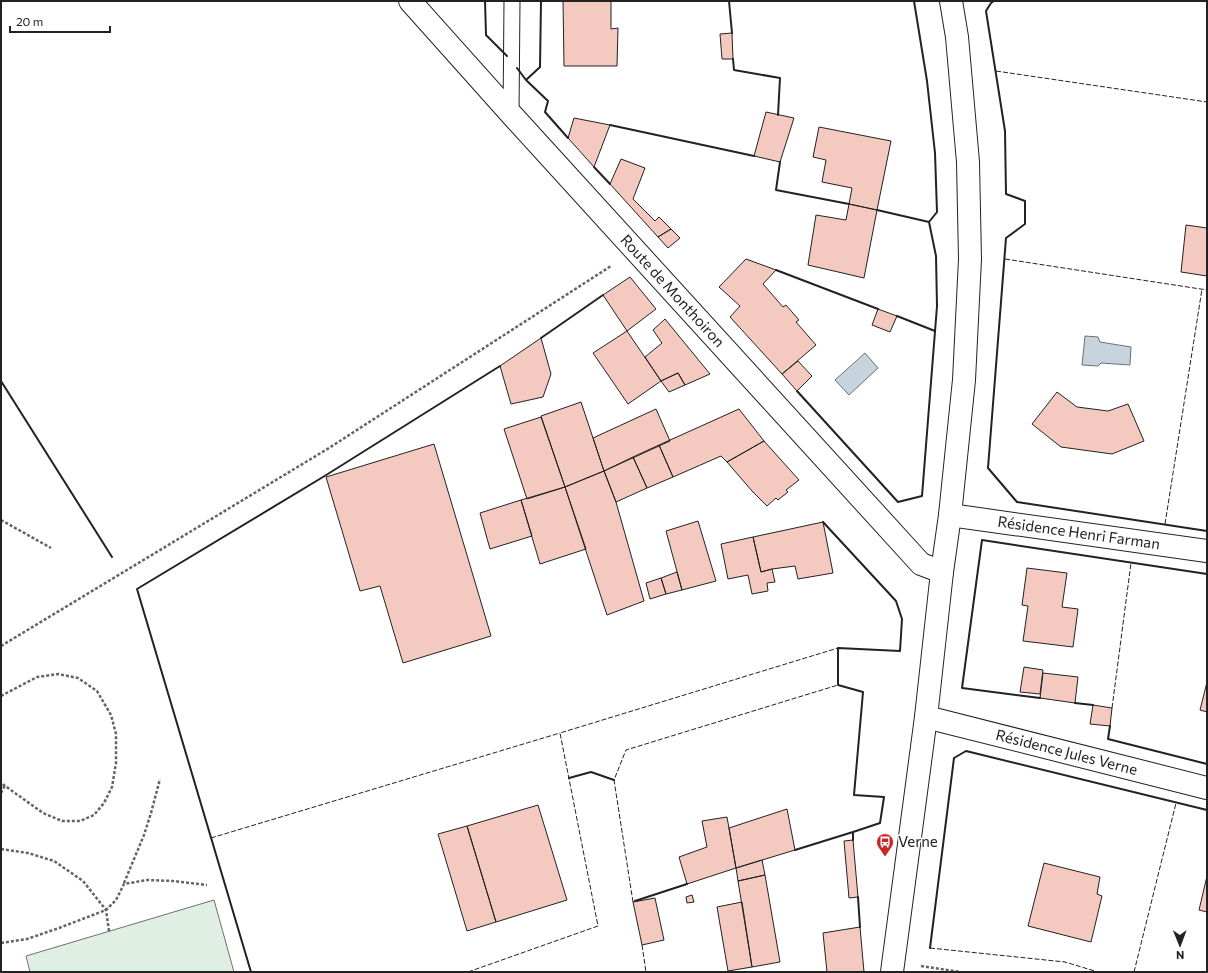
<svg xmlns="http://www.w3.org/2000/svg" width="1208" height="973" font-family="Commissioner,sans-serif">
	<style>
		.green { fill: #e0efe3; stroke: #6f6f6f }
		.water { fill: #c7d3dd; stroke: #6f6f6f }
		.building { fill: #f3c9c0; stroke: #222 }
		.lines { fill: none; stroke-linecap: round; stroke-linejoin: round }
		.service-casing { stroke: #222; stroke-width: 17 }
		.minor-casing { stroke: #222; stroke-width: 24 }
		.primary-casing { stroke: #222; stroke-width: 24 }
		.path { stroke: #646464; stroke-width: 2.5; stroke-dasharray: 3 2; stroke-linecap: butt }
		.service { stroke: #fff; stroke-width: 15 }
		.minor { stroke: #fff; stroke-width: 22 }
		.primary { stroke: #fff; stroke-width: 22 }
		.fence { stroke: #222; stroke-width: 1; stroke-dasharray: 5 2; stroke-linecap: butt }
		.wall { stroke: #222; stroke-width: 2 }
		.labels { text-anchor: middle; stroke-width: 3; stroke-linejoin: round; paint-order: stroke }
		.street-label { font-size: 15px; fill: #222; stroke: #fff }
		.poi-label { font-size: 15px; fill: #222; stroke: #fff; text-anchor: start }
	</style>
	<rect width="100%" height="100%" fill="#fff"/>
	<path class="green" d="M214 900 234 972H30L26 956Z"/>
	<path class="water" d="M1085 336 1098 337 1100 342 1131 347 1130 365 1101 363 1098 366 1082 365Z
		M865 353 878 368 849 395 835 380Z"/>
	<path class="building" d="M563 1H611V29L618 28 617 66H564Z
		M732 33 733 59H722L720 34Z
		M766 112 794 118 780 162 754 156Z
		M574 118 610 125 594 167 568 138Z
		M819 127 891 141 877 210 849 204 852 188 822 182 826 160 813 157Z
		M621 159 645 168 633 199 655 221 659 217 671 229 658 237 610 184Z
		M849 204 877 210 864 278 808 265 816 215 846 220Z
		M1186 225 1207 228V276L1181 272Z
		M671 229 680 238 668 248 658 237Z
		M746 259 776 270 763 284 783 307 786 305 799 320 796 322 816 345 782 374 730 317 740 306 719 287Z
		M630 277 656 309 627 331 603 295Z
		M878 309 897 316 890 332 872 325Z
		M665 319 710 374 685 385 678 373 661 381 645 357 662 343 653 330Z
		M627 331 661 381 628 404 593 353Z
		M541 338 551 374 543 397 511 404 500 366Z
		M798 361 812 376 797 391 782 374Z
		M678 373 685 385 669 392 661 381Z
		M1057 392 1077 407 1108 411 1128 404 1144 441 1112 454 1061 447 1032 424Z
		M581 402 604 471 565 487 541 416Z
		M656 409 670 441 604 471 593 438Z
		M739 409 764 441 727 462 721 456 673 477 659 445Z
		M541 417 565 487 527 499 504 429Z
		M764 441 799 480 786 490 788 492 778 500 776 498 767 506 752 491 727 462Z
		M434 444 491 636 403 663 380 586 360 591 326 477Z
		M659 445 673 477 647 488 633 457Z
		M633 457 647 488 616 502 604 471Z
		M604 471 616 502 644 601 607 615 565 487Z
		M565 487 586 549 540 564 521 500Z
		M521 500 532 536 490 549 480 513Z
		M698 521 716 581 682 590 666 531Z
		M823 522 833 573 798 579 795 566 772 569 761 572 753 537Z
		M753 537 761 572 772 569 775 582 767 583 768 591 752 594 748 575 728 579 721 544Z
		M1027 568 1067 573 1062 607 1078 609 1073 647 1023 641 1028 606 1022 605Z
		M677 572 682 590 666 594 661 578Z
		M661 578 666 594 650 599 646 583Z
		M1024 667 1043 670 1040 694 1020 692Z
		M1043 673 1078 677 1075 703 1040 698Z
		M1207 682V712L1200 710Z
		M1093 705 1112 708 1110 726 1090 724Z
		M538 805 567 900 496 922 467 826Z
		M787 809 795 850 736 868 729 828Z
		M727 817 736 868 687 884 679 857 707 847 702 821Z
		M467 826 496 922 467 931 438 834Z
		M853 840 858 897 849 898 844 841Z
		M762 860 765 875 738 881 736 868Z
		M1044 863 1100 877 1097 894 1102 896 1091 942 1028 926Z
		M765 875 780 962 752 967 738 881Z
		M1207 876V912L1199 910Z
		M692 895 694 902 687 903 686 897Z
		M655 898 664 940 642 945 633 902Z
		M742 902 752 967 728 971 717 907Z
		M860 927 864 972H827L823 933Z"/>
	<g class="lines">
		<g class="service-casing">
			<path id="service" d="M511 114 512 1"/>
		</g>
		<g class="minor-casing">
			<g id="minor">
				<path id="s1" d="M410 1 511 114 921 564 942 572"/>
				<path id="s2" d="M950 515 1207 551"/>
				<path id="s3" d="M926 717 1207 788"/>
			</g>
		</g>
		<g class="primary-casing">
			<path id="primary" d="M892 972 926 717 942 572 950 515 964 380 970 259 968 162 957 37 951 1"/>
		</g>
		<path class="path" d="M1 520 51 548
			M1 646 329 448 611 266
			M1 696 37 677 58 674 78 678 97 691 111 715 116 734V763L112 787 104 803 94 815 80 821H62L43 813 1 783
			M1 793 5 785
			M1 849 28 853 54 861 83 881 106 910 109 931
			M124 883 144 835 151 813 160 779
			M1 943 27 939 59 928 106 910 116 900 124 884 147 880 173 881 207 885
			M921 966 960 972"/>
		<use href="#service" class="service"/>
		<use href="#minor" class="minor"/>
		<use href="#primary" class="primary"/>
		<path class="fence" d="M996 71 1207 102
			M1005 259 1207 290
			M1165 524 1202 289
			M1112 708 1131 563
			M211 838 560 733
			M633 902 614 780 626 750 838 685
			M642 945 646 972
			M930 948 1065 962 1098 972
			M468 972 598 926 560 733 838 648
			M1134 972 1176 803"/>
		<path class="wall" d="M485 1 486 35 507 56
			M729 1 732 33
			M994 1 991 3 986 11 1005 131 1006 194 1025 201V224L1006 238 988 468 1017 502 1207 531
			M733 59 734 70 780 78 778 115
			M517 68 526 80 548 101 545 112 568 138
			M526 80 540 67 541 1
			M610 125 754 156
			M780 162 776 190 849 204
			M594 167 610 184
			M877 210 929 222
			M776 270 878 309
			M897 316 935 331
			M541 338 603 295
			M1 381 112 557
			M797 391 898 502 922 496 937 306 936 256 929 222 937 212 935 153 927 81 914 1
			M823 522 896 601 902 619 900 651 838 648V685L863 692 854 795 884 797 880 823 853 832V840
			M1040 698 962 688 982 540 1207 574
			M1075 703 1093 705
			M1110 726 1108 739 1207 764
			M569 778 591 772 614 780
			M795 850 853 832
			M858 897 860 927
			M635 901 687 884
			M930 948 954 758 966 751 1207 810
			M251 972 137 589 323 477 500 366"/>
	</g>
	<defs>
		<g id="bus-pin" transform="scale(0.9)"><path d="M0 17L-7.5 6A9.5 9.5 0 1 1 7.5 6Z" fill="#c62828" stroke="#fff"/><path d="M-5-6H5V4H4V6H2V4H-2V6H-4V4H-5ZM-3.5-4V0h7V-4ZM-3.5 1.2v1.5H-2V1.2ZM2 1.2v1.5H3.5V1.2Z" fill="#fff"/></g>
	</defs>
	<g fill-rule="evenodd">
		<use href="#bus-pin" x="885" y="842"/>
	</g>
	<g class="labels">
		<g class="street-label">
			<text dy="5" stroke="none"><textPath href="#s1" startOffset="391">Route de Monthoiron</textPath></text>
			<text dy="5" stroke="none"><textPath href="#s2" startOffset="130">Résidence Henri Farman</textPath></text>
			<text dy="5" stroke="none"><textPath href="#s3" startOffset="145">Résidence Jules Verne</textPath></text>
		</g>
		<g class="poi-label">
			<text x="898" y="847">Verne</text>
		</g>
	</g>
	<rect width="1208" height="973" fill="none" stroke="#222222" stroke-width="4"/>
	<g transform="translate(1180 945) rotate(179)" stroke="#ffffff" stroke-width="3" paint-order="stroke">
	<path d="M0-3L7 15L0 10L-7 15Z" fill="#222222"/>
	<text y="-6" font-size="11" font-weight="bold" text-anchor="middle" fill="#222222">N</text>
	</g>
	<path d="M10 26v6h100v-6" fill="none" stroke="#222222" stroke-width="2"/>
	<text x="16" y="26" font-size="12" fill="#222222" stroke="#ffffff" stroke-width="3" paint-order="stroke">20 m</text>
</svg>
